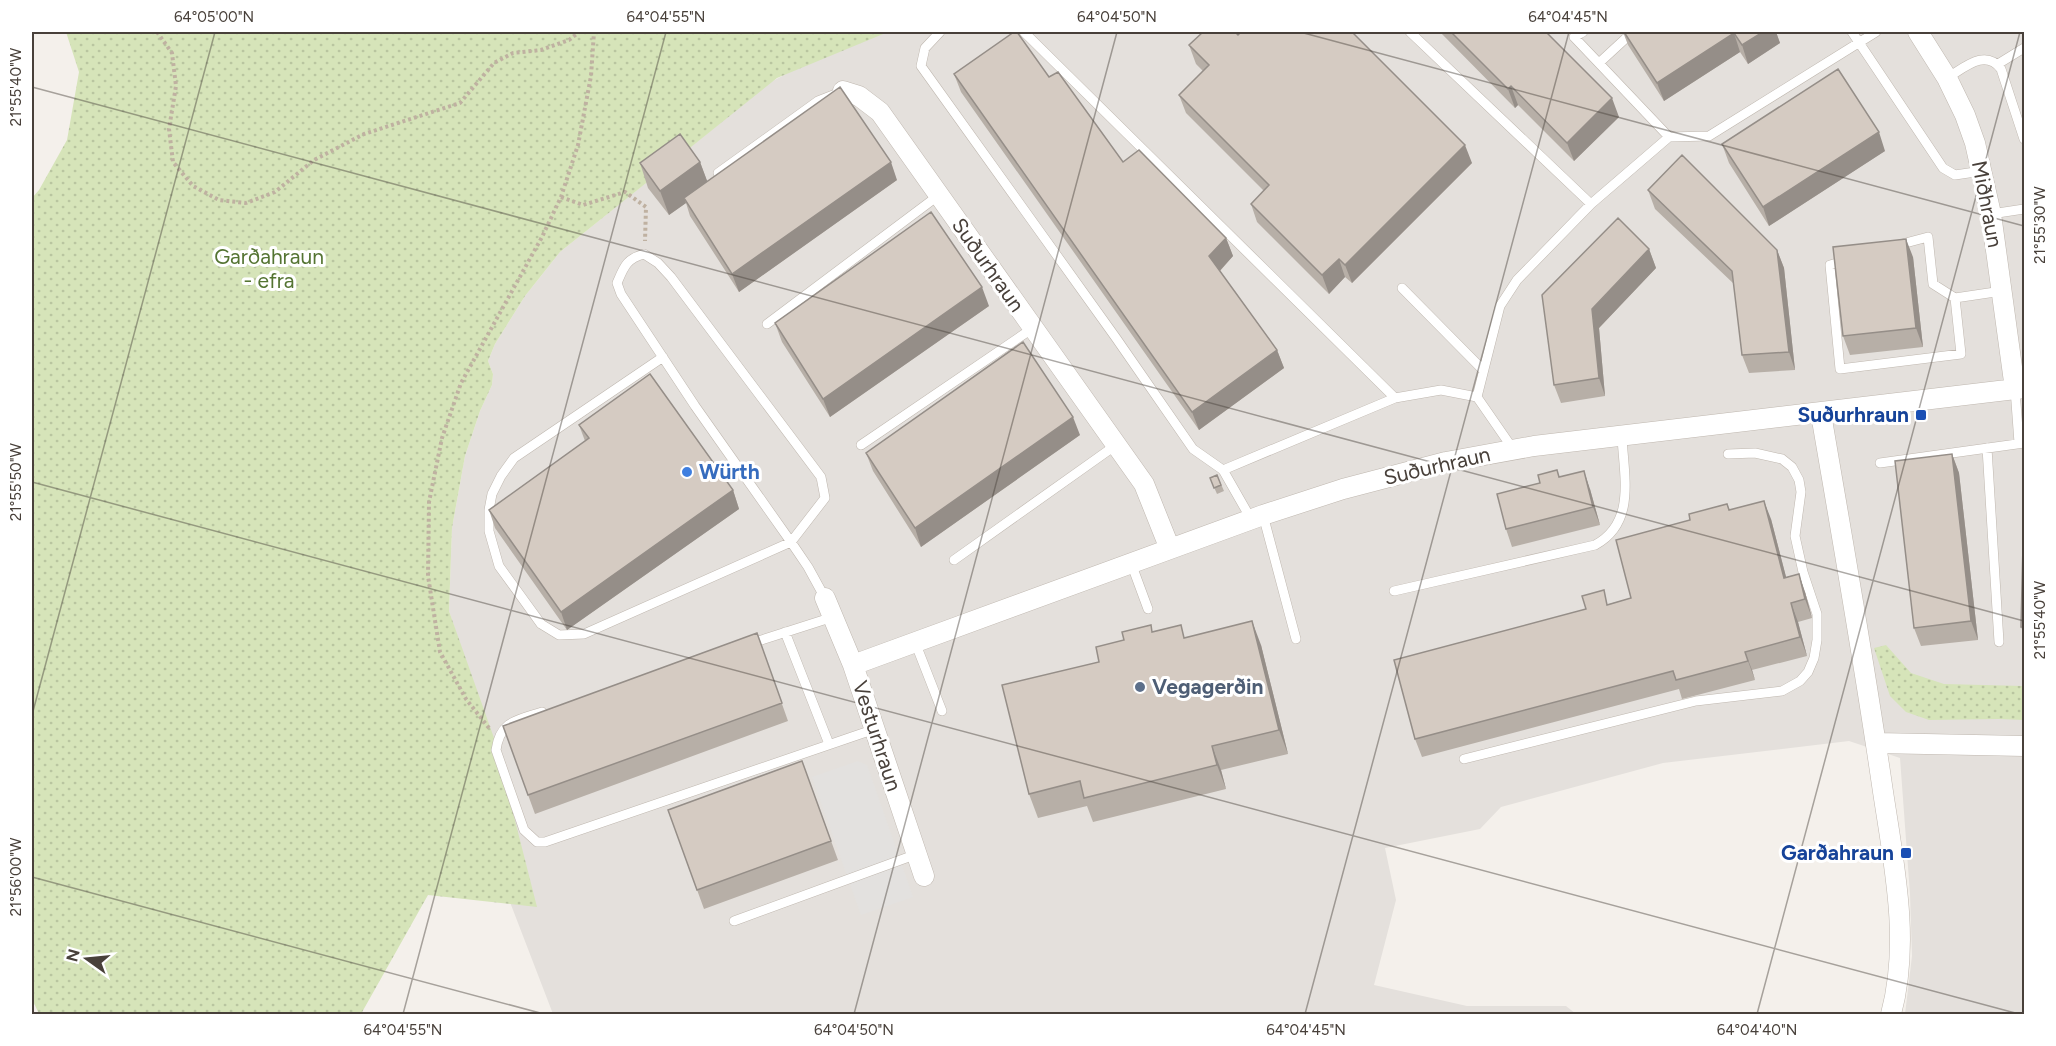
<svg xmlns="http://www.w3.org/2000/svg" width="2056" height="1046" font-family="Figtree,sans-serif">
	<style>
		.industrial { fill: #e4e0dc }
		.green { fill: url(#green-dots) }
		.parking { fill: #e3e1df }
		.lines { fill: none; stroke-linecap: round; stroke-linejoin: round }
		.service-casing { stroke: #bfb7af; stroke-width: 10 }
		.minor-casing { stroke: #bfb7af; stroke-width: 21 }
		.path { stroke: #bfb1a1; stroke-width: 4; stroke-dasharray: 3 3; stroke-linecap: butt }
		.service { stroke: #fff; stroke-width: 9 }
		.minor { stroke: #fff; stroke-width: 20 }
		.wall { fill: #b7afa7 }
		.shaded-wall { fill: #958e88 }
		.building { fill: #d5cbc2; stroke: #958e88; stroke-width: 1.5 }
		.ticks { fill: none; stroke: #48403a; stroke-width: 1.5; stroke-opacity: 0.45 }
		.transit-dot { fill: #1a4fb4; stroke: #fff; stroke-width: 2 }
		.shop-dot { fill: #3f7fe0; stroke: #fff; stroke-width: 2 }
		.service-dot { fill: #5c6f8a; stroke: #fff; stroke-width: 2 }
		.labels { text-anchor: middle; stroke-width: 6; stroke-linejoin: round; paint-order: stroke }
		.street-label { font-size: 21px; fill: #48403a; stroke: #fff }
		.park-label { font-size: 21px; fill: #547432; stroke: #fff }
		.transit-label { font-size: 21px; font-weight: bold; fill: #164399; stroke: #fff; text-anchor: end }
		.shop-label { font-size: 21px; font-weight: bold; fill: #366cbe; stroke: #fff; text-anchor: start }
		.service-label { font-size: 21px; font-weight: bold; fill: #4e5e75; stroke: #fff; text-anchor: start }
		.neatline { fill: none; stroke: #48403a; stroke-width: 2 }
		.ticks-label { font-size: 15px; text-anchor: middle; fill: #48403a }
	</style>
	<defs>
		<pattern id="green-dots" width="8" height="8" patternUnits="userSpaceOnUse" patternTransform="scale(1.5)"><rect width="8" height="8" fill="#d6e4b9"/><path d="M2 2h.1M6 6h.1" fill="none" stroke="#b9c5a0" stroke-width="1.8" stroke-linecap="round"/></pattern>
	</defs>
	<rect width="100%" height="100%" fill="#f4f0eb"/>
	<path class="industrial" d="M864 32H2024V1014H1905L1912 956 1910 894 1900 758 1849 741 1663 763 1501 807 1480 829 1385 848 1396 900 1374 985 1467 1006H1566L1576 1014H553L468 793 466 662 449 611 452 528 465 456 480 411 492 385 493 374 488 361 495 344 525 296 560 252 771 82Z"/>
	<path class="green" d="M66 32H888L777 78 560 252 525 296 495 344 488 361 493 374 492 385 480 411 465 456 452 528 449 611 494 738 537 907 428 895 361 1014H39L32 999V198L39 190 67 140 79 72Z
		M1886 645 1911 673 1944 684 2024 686V720L1999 719 1929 720 1906 712 1890 696 1874 648Z"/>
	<path class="parking" d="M858 761 867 765 913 897 861 915 812 777Z"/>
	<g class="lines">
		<g class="service-casing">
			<path id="service" d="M940 32 925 48 921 66 1116 338 1193 449 1223 470
				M1024 32 1395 398
				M1410 32 1591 204
				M1583 32 1574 37 1669 137
				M1852 32 1943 168 1955 175 1982 171
				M1599 63 1625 39 1637 32
				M1998 64 2024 48
				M1947 78C1964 68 1985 48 2001 69L2024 139
				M718 173 818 101 841 92
				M1991 214 2024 209
				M1898 245 1928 237 1933 284 1955 298
				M1847 260 1830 265 1840 369 1961 354 1955 298 2002 291
				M1402 288 1483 370
				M767 324 939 195
				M663 357 514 458 501 476 492 494 489 510V531L499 566 541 624 559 635 584 634 791 542 825 498 821 477 671 277 658 263 644 254C626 259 624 267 617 283L621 294 695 406 791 542 808 567 825 598
				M2015 389 2019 443
				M1477 397 1500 306 1517 280 1591 204 1669 137 1709 136 1876 32
				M861 445 1033 328
				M1987 448 1999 642
				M1880 463 2024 443
				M1263 515 1296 639
				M1251 519 1223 470 1395 398 1441 390 1477 397 1513 449
				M954 560 1116 445
				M1131 563 1148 609
				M1394 591 1595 545C1636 523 1624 477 1622 437
				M785 632 829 744
				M915 642 942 711
				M749 644 833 617
				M542 712C517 720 500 721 496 750L524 830 537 842H545L875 729
				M1464 759 1696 701 1782 691 1800 681 1808 672 1814 658 1817 640V614L1803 572 1795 536 1801 492 1799 480 1792 467 1782 459 1755 453 1728 454
				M734 921 917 854"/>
		</g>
		<g class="minor-casing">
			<path id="minor" d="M1918 32 1947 78 1965 115 1975 143 1991 214 2015 389
				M843 91 859 96 880 112 1144 484 1170 549
				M1821 414C1842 537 1864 661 1882 785 1893 860 1911 940 1891 1014
				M825 598 853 665 924 876
				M853 665 1263 515 1343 489 1446 462 1534 446 2024 388
				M1876 743 2024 746"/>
		</g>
		<path class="path" d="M157 32 172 53 176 86 169 129 173 162 193 186 219 200 246 203 275 192 314 160 364 134 460 103 494 63 513 53 541 50 569 40 579 32
			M561 197 583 205 625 192 646 207 645 241
			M489 728 466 699 440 652 428 576 429 502 442 438 461 383 542 237 561 197 578 145 591 76 594 32"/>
		<use href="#service" class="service"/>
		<use href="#minor" class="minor"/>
	</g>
	<path class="wall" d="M1440 32H1546L1619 117 1574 161 1518 105 1515 108Z
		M1623 32H1776L1780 43 1748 64 1740 52 1664 101 1628 45Z
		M1189 45 1472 163 1352 283 1345 277 1329 294 1257 222 1251 204 1264 191 1186 113 1179 95 1203 71 1196 64Z
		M954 74 1049 77 1123 162 1226 238 1233 256 1220 271 1277 350 1284 368 1199 430 961 92Z
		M1722 144 1885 151 1769 226 1729 163Z
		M700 162 707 181 897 180 739 292 690 216 686 203 669 215 648 188 640 163Z
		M1648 190 1777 250 1784 268 1795 370 1749 373 1742 355 1734 284 1655 209Z
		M1649 249 1656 268 1599 328 1605 396 1561 403 1554 385Z
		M1913 257 1923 347 1850 355 1843 336Z
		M989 306 830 417 782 342 775 323Z
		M579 425 733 490 739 509 567 630 495 528 489 510 585 441Z
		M1080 435 921 547 873 471 866 453Z
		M1952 454 1959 473 1978 640 1921 646 1914 628Z
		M2025 462V636L2021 627Z
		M1217 475 1224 491 1217 494 1210 478Z
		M1560 477 1590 489 1600 525 1512 547 1506 529 1540 483Z
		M1727 504 1730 510 1771 519 1786 577 1805 592 1812 618 1798 622 1807 656 1752 670 1755 680 1682 699 1679 689 1422 757 1415 739 1609 604 1631 598 1690 520Z
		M1153 632 1186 638 1261 645 1288 754 1221 770 1226 789 1093 822 1087 806 1038 818 1029 794 1099 662Z
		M757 633 788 721 535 814 503 726Z
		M802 761 838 860 704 909 668 810Z"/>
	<path class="shaded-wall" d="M1763 32H1776L1780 43 1748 64 1742 45Z
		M1734 33 1740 52 1664 101 1657 83Z
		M1511 86 1518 105 1515 108 1508 89Z
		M1612 98 1619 117 1574 161 1567 143Z
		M1879 132 1885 151 1769 226 1763 207Z
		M1465 145 1472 163 1352 283 1345 265Z
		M700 162 709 186 684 198 686 203 669 215 660 191Z
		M891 162 897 180 739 292 732 274Z
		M1226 238 1233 256 1216 275 1209 256Z
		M1906 239 1913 257 1923 347 1916 328Z
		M1649 249 1656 268 1599 328 1605 396 1599 378 1592 309Z
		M1777 250 1784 268 1795 370 1789 352Z
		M1339 259 1345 277 1329 294 1322 275Z
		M982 287 989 306 830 417 823 399Z
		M1277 350 1284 368 1199 430 1192 412Z
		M1073 417 1080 435 921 547 915 528Z
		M1952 454 1959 473 1978 640 1971 621Z
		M1584 471 1590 489 1600 525 1593 507Z
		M733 490 739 509 567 630 561 612Z
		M1764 501 1771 519 1791 596 1784 578Z
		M1799 574 1805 592 1812 618 1805 599Z
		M1791 603 1798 622 1807 656 1800 637Z
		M1252 621 1261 645 1288 754 1279 730Z
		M1745 652 1752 670 1755 680 1748 661Z
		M1212 746 1221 770 1226 789 1217 765Z"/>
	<path class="building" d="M1014 32H1017L1049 77 1058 72 1123 162 1139 150 1226 238 1209 256 1277 350 1192 412 954 74Z
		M1203 32H1235L1238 35 1241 32H1352L1465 145 1345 265 1339 259 1322 275 1251 204 1269 185 1179 95 1209 65 1189 45Z
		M1451 32H1546L1612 98 1567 143 1511 86 1508 89Z
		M1624 32H1763L1742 45 1734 33 1657 83Z
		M1838 69 1879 132 1763 207 1722 144Z
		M840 87 891 162 732 274 684 198Z
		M680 134 700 162 660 191 640 163Z
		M1682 155 1777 250 1789 352 1742 355 1732 271 1648 190Z
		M931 212 982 287 823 399 775 323Z
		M1618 218 1649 249 1592 309 1599 378 1554 385 1542 295Z
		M1906 239 1916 328 1843 336 1833 247Z
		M1023 342 1073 417 915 528 866 453Z
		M650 374 733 490 561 612 489 510 589 438 579 425Z
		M1952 454 1971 621 1914 628 1895 461Z
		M2025 462V627H2021Z
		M1557 470 1559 477 1584 471 1593 507 1506 529 1497 494 1540 483 1538 475Z
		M1217 475 1221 485 1214 488 1210 478Z
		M1764 501 1784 578 1799 574 1805 599 1791 603 1800 637 1745 652 1748 661 1676 680 1673 671 1415 739 1394 660 1586 609 1582 596 1604 590 1607 605 1631 598 1616 540 1690 520 1689 514 1727 504 1729 510Z
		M1252 621 1279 730 1212 746 1217 765 1084 798 1080 781 1029 794 1002 685 1099 662 1096 647 1124 640 1122 632 1151 625 1152 632 1181 625 1184 638Z
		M757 633 782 703 528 795 503 726Z
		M802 761 831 841 697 890 668 810Z"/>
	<path class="ticks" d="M1300 32 2024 226M32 87 2024 621M32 482 2019 1014M32 715 215 32M32 877 544 1014M403 1014 666 32M854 1014 1117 32M1305 1014 1569 32M1757 1014 2020 32"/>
	<g class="transit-dot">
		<rect x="1915" y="409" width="12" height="12" rx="3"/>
		<rect x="1900" y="847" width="12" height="12" rx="3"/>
	</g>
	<circle class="shop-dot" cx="687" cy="472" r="6"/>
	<circle class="service-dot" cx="1140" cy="687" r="6"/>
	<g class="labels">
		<g class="street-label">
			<text transform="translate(1987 204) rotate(79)" y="7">Miðhraun</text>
			<text transform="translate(988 265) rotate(55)" y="7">Suðurhraun</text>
			<text transform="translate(1437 466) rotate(-13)" y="7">Suðurhraun</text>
			<text transform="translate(877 736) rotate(72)" y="7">Vesturhraun</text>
		</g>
		<g class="park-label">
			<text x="269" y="264">Garðahraun<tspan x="269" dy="24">- efra</tspan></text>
		</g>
		<g class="transit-label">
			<text x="1909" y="422">Suðurhraun</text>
			<text x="1894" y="860">Garðahraun</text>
		</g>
		<g class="shop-label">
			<text x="699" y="479">Würth</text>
		</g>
		<g class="service-label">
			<text x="1152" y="694">Vegagerðin</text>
		</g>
	</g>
	<rect width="2056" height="1046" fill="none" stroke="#ffffff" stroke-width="66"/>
	<g transform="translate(87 959) rotate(285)" stroke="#ffffff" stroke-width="4.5" paint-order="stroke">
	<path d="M0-4.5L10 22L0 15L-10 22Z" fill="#48403a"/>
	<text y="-9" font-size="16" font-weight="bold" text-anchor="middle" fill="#48403a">N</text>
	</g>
	<rect x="33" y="33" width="1990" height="980" class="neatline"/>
	<g class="ticks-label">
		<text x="214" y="22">64°05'00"N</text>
		<text x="666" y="22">64°04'55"N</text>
		<text x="1117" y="22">64°04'50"N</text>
		<text x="1568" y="22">64°04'45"N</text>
		<text transform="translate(16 87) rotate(-90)" y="5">21°55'40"W</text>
		<text transform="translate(2040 225) rotate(-90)" y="5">21°55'30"W</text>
		<text transform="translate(16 482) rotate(-90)" y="5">21°55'50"W</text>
		<text transform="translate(2040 620) rotate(-90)" y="5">21°55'40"W</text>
		<text transform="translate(16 877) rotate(-90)" y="5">21°56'00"W</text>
		<text x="403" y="1035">64°04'55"N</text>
		<text x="854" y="1035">64°04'50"N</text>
		<text x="1306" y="1035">64°04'45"N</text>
		<text x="1757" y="1035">64°04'40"N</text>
	</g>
</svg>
